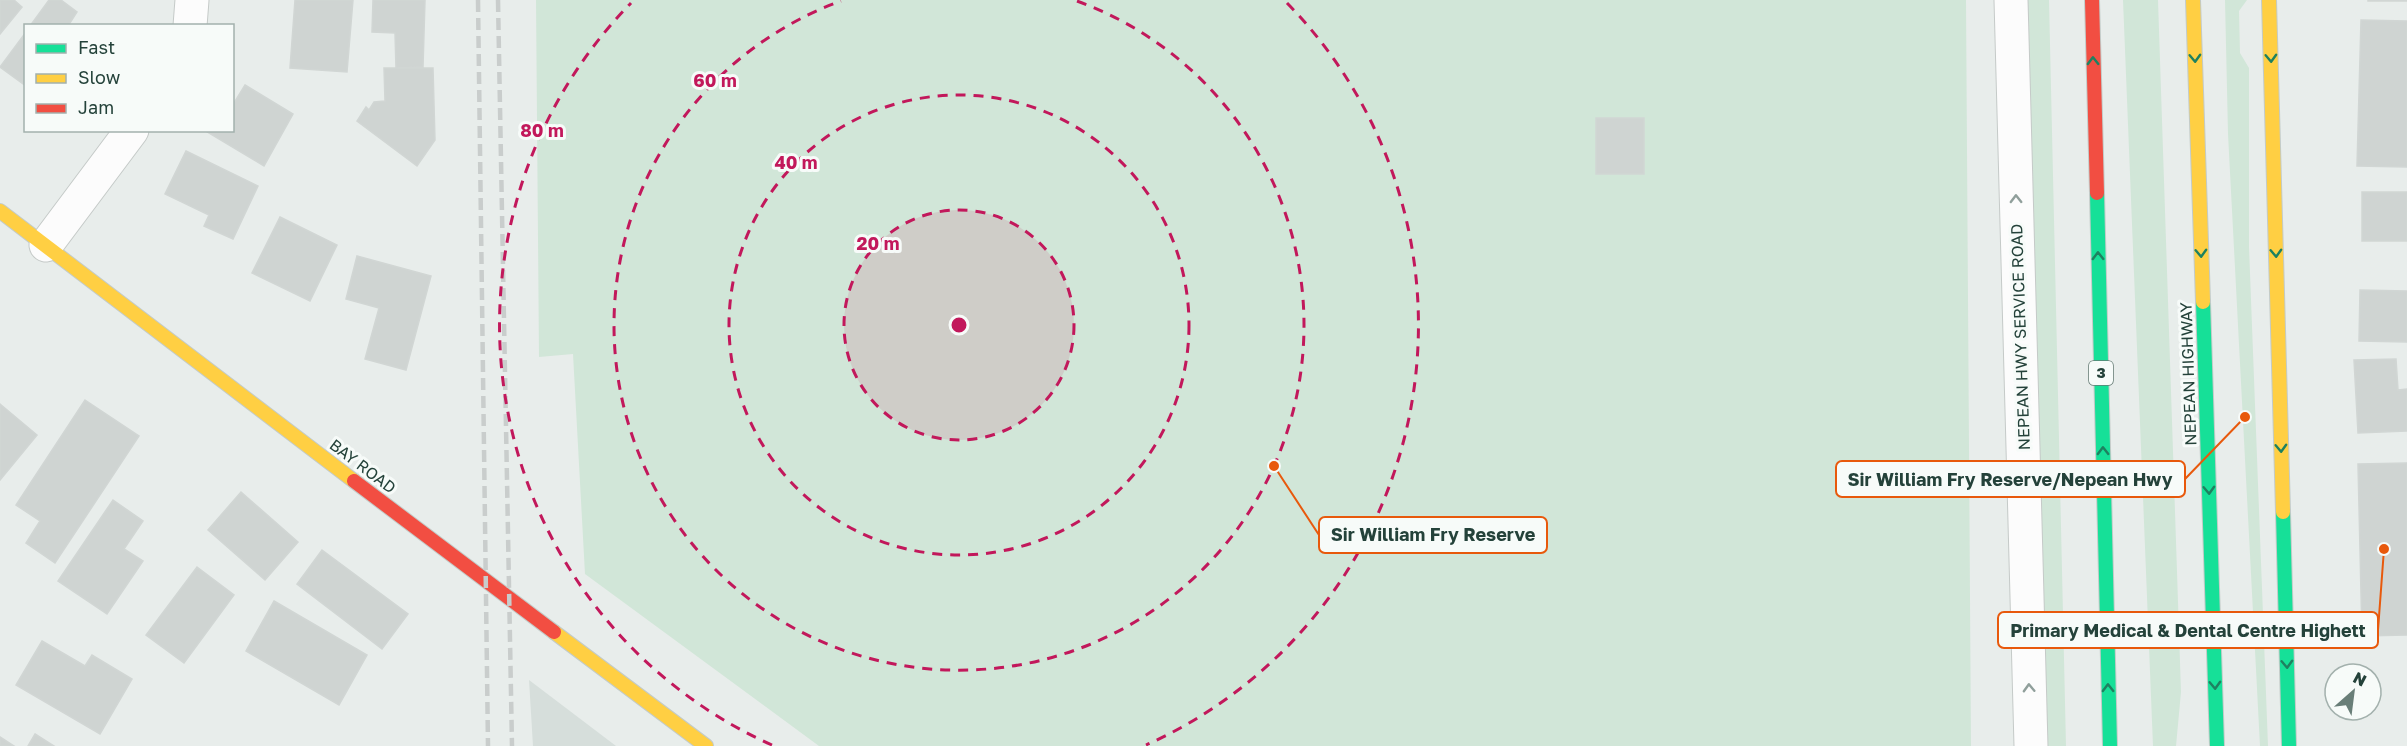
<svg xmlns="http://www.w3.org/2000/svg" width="2407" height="746" font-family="'Golos Text',sans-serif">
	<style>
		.built { fill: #d6dedb }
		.green { fill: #d1e6d8 }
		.building { fill: #cfd4d2; stroke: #d1d6d4; stroke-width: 1.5 }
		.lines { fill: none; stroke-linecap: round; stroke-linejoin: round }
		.street-casing { stroke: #c5cac8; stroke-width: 35 }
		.fast-casing { stroke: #c3cbc8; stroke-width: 16 }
		.slow-casing { stroke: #c3cbc8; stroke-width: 16 }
		.jam-casing { stroke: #c3cbc8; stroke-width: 16 }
		.street { stroke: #fcfcfc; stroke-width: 33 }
		.fast { stroke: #16e098; stroke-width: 14 }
		.slow { stroke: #ffcf43; stroke-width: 14 }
		.jam { stroke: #f24e42; stroke-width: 14 }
		.rail { stroke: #c9cdcc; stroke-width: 4.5; stroke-dasharray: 12 6; stroke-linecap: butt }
		.oneway { stroke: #1e8160 }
		.oneway2 { stroke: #909f9b }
		.ring { fill: none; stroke: #c2185b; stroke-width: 3; stroke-dasharray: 10 8 }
		.labels { text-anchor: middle; stroke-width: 6; stroke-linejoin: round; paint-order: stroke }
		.shield { fill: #f7fbf9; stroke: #637a73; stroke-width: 1.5 }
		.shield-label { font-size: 15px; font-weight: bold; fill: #24423a }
		.street-label { font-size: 16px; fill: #24423a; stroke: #f7fbf9 }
		.centre { fill: #c2185b; stroke: #f7fbf9; stroke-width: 3 }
		.ring-label { font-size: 18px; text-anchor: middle; font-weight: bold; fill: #c2185b; stroke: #f7fbf9; stroke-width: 6; stroke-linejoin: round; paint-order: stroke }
		.leader { fill: none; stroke: #e8590c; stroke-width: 2 }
		.callout-dot { fill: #e8590c; stroke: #f7fbf9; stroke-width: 2 }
		.callout { fill: #f7fbf9; stroke: #e8590c; stroke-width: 2 }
		.callout-label { font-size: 18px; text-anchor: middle; font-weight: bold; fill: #24423a }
	</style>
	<rect width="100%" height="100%" fill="#e8edeb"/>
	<path class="built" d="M529 680 616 746H533Z"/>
	<path class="green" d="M536 0H1966L1971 746H819L585 574 573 354 539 357Z
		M2025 0H2049L2066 746H2044Z
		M2123 0H2158L2181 692 2176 746H2153Z
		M2225 0H2247L2239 11 2240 53 2249 68V247L2268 746H2260L2228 134Z"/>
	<path class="building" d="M0 0H14L22 7 0 34Z
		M49 0H61L77 12 68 26H30Z
		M295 0H353L347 72 290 68Z
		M373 0H425L423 67 396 68 395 33 372 32Z
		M2368 0H2407V1H2368Z
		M2361 20 2407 21V167L2357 166Z
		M26 32V86L0 67Z
		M384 68H433L435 140 417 166 357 121 366 107 369 110 374 102 385 101Z
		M245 85 293 114 264 166 204 130H232V102L234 103Z
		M1596 118H1644V174H1596Z
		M186 151 258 186 233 239 204 226 209 215 165 194Z
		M2362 192H2407V241H2362Z
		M280 217 337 245 310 301 252 273Z
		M357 256 431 276 406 370 365 359 379 308 346 299Z
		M2360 290 2407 291V342L2359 341Z
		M2396 359 2398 390 2407 389V431L2358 433 2354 360Z
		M85 400 139 436 55 563 26 543 40 521 16 505Z
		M0 404 37 435 0 480Z
		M2407 463V635L2362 636 2358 464Z
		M241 492 298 542 265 580 208 530Z
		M113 500 143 521 124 549 143 561 107 614 58 581Z
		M322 550 408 614 382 649 297 584Z
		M197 567 234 595 184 663 146 635Z
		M274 601 367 655 339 705 246 651Z
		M42 641 85 666 92 655 132 679 100 734 16 685Z
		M35 734 54 746H28Z
		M0 737 14 746H0Z"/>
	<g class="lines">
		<g class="street-casing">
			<path id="street" d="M2011 0 2031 746
				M190 26 192 0
				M46 245 132 130"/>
		</g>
		<g class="fast-casing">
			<path id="fast" d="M2097 193 2110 746
				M2203 302 2217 746
				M2283 512 2289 746"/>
		</g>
		<g class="slow-casing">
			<path id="slow" d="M2193 0 2203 302
				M2269 0 2283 512
				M0 211 354 481
				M554 632 706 746"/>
		</g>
		<g class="jam-casing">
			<path id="jam" d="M2092 0 2097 193
				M354 481 554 632"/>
		</g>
		<use href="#street" class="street"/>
		<use href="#fast" class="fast"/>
		<use href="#slow" class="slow"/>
		<use href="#jam" class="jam"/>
		<path class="rail" d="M478 0 488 746
			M498 0 512 746"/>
	</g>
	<defs><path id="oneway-chevron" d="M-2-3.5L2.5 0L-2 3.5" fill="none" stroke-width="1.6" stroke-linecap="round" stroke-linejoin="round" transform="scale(1.5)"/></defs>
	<g class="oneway">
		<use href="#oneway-chevron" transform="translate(2195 58) rotate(88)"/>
		<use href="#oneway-chevron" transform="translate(2271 58) rotate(88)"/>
		<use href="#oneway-chevron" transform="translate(2093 61) rotate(-91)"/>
		<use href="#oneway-chevron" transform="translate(2201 253) rotate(88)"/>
		<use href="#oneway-chevron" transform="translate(2276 253) rotate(88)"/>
		<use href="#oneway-chevron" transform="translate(2098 256) rotate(-91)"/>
		<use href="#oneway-chevron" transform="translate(2281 448) rotate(88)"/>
		<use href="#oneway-chevron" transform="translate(2103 451) rotate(-91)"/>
		<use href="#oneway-chevron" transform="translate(2209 490) rotate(88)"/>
		<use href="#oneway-chevron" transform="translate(2287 664) rotate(88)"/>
		<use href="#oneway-chevron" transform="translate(2215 685) rotate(88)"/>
		<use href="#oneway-chevron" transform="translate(2108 688) rotate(-91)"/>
	</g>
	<g class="oneway2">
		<use href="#oneway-chevron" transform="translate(2016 199) rotate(-91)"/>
		<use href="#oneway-chevron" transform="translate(2029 688) rotate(-92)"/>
	</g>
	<circle cx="959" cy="325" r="115" fill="#c2185b" fill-opacity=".12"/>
	<g class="ring">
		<circle cx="959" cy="325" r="115"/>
		<circle cx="959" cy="325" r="230"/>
		<path d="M1077 1A345 345 0 1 1 841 1"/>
		<path d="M772 745A460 460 0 0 1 631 3M1287 3A460 460 0 0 1 1146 745"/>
	</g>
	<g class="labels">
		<rect class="shield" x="2089" y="361" width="24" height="24" rx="4.5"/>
		<g class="shield-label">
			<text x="2101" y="378">3</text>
		</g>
		<g class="street-label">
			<text transform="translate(2020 337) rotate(-92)" y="6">NEPEAN HWY SERVICE ROAD</text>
			<text transform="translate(2188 374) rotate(-92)" y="6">NEPEAN HIGHWAY</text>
			<text transform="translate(363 466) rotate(37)" y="6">BAY ROAD</text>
		</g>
	</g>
	<circle cx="959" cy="325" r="9" class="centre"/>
	<g class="ring-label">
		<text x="715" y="87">60 m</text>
		<text x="542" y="137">80 m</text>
		<text x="796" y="169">40 m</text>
		<text x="878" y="250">20 m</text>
	</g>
	<path class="leader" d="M2245 417L2185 479M1274 466L1319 535M2384 549L2378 630"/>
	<g class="callout-dot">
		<circle cx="2245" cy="417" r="6"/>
		<circle cx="1274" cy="466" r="6"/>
		<circle cx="2384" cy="549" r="6"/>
	</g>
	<g class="callout">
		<rect x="1836" y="461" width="349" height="36" rx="6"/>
		<rect x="1319" y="517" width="228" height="36" rx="6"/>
		<rect x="1998" y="612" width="380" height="36" rx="6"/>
	</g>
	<g class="callout-label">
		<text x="2010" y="486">Sir William Fry Reserve/Nepean Hwy</text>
		<text x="1433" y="541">Sir William Fry Reserve</text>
		<text x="2188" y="637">Primary Medical &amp; Dental Centre Highett</text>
	</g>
	<rect x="24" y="24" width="210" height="108" fill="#f7fbf9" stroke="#a3b1ad" stroke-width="1.5"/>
	<rect x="36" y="44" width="30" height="9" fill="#16e098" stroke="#a3b1ad" stroke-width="1.5"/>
	<text x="78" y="54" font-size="18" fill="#24423a">Fast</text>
	<rect x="36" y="74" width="30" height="9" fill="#ffcf43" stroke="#a3b1ad" stroke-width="1.5"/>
	<text x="78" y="84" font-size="18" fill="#24423a">Slow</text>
	<rect x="36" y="104" width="30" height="9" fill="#f24e42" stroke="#a3b1ad" stroke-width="1.5"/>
	<text x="78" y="114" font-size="18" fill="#24423a">Jam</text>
	<g transform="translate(2353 692) rotate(28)"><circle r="28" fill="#f7fbf9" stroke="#a3b1ad" stroke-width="1.5"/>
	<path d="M0-4.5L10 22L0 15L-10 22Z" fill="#697e78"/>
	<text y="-9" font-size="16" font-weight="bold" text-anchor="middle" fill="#24423a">N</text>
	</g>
</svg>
